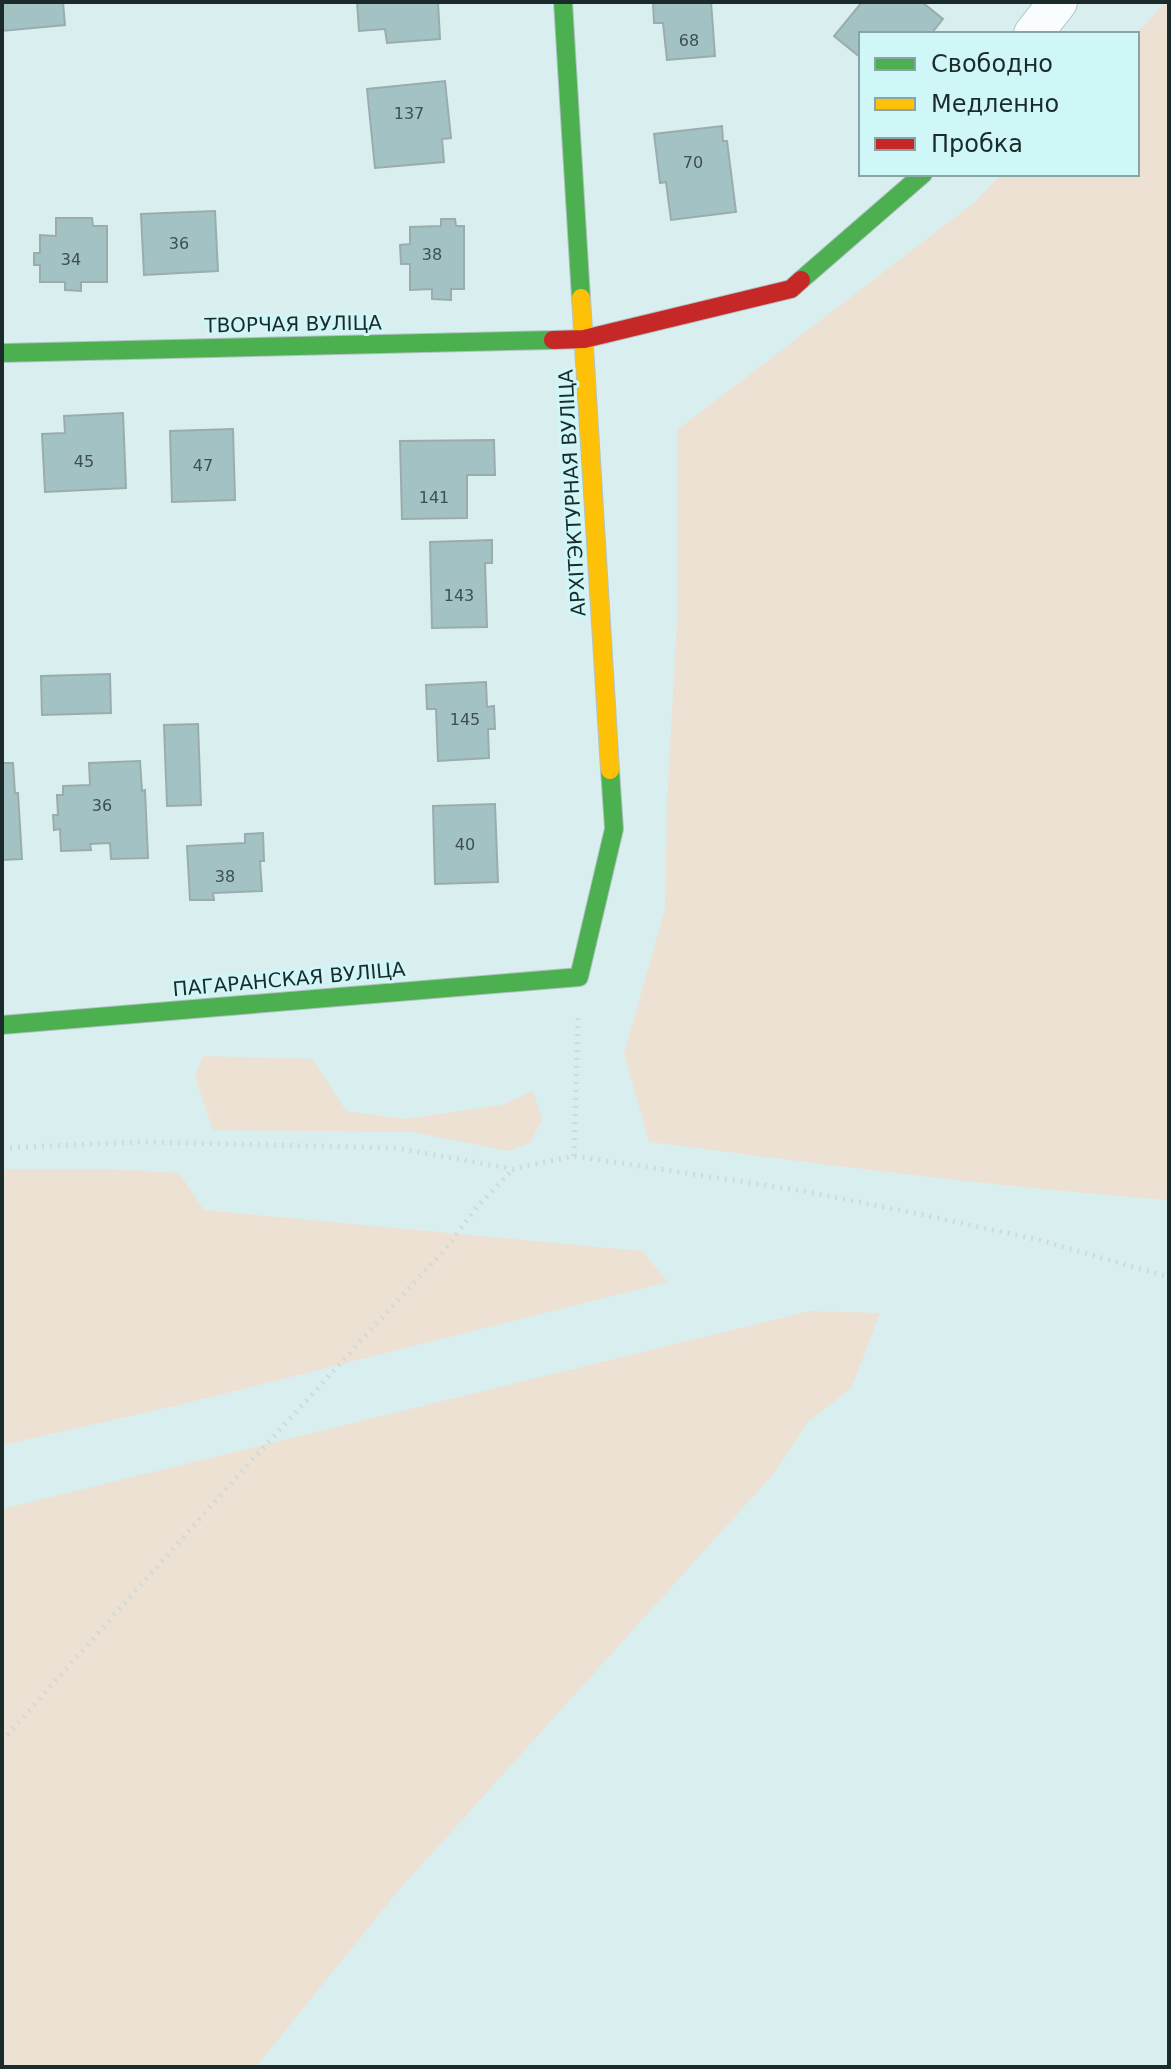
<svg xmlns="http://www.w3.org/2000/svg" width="1171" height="2069" font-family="'DejaVu Sans',sans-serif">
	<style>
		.green { fill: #ede1d4 }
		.building { fill: #a2c2c4; stroke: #9bacac; stroke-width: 2 }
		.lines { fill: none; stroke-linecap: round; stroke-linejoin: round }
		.street-casing { stroke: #b2c3c3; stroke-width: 40 }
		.fast-casing { stroke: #b2c3c3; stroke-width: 20 }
		.slow-casing { stroke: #b2c3c3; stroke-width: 20 }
		.jam-casing { stroke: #b2c3c3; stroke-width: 20 }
		.path { stroke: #d2d9d9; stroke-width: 5; stroke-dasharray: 2 6; stroke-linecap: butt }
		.street { stroke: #f9fdfd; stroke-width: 38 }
		.fast { stroke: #4caf50; stroke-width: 18 }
		.slow { stroke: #ffc107; stroke-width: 18 }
		.jam { stroke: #c62828; stroke-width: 18 }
		.labels { text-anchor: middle; stroke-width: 6; stroke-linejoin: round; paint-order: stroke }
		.number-label { font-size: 16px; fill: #3d5050 }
		.street-label { font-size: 20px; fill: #1b2a2a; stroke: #d0f7f8 }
	</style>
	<rect width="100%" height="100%" fill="#d9efef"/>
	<path class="green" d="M1166 2H1169V1200C995 1187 822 1164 649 1142L624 1054 665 909 667 802 677 620V430L975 202 1002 174H1137L1136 34Z
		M203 1056 313 1059 346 1111 404 1119 501 1105 533 1091 542 1119 531 1142 509 1151 411 1132 213 1130 195 1076Z
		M2 1169H108L179 1173 204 1210 642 1251 668 1282 179 1405 2 1445Z
		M810 1311 880 1313 852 1387 807 1423 775 1472 398 1891 256 2067H2V1509Z"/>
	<path class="building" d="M2 2H63L65 25 2 31Z
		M357 2H438L440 39 387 43 385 29 359 31Z
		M653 2H711L715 56 667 60 663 23H654Z
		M862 2H922L943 19 931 34H861V58L834 36Z
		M445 81 451 138 442 139 444 162 375 168 367 89Z
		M722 126 723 141H727L736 212 671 220 666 182 660 183 654 134Z
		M215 211 218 271 144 275 141 214Z
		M56 218H92L93 226H107V282H81V291L65 290V282H40V265H34V253H40V235L56 236Z
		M441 219H455L456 226H464V289H451V300L432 299V289L410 290V264H401L400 245 410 244V227L441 226Z
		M123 413 126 488 45 492 42 434 65 433 64 416Z
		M233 429 235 500 172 502 170 431Z
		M494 440 495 475H467V518L402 519 400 441Z
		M492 540V563H485L487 627 432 628 430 542Z
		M110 674 111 713 42 715 41 676Z
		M486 682 487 707 494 706 495 729H488L489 758 438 761 436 709H427L426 685Z
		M198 724 201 805 167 806 164 725Z
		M140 761 142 791 145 790 148 858 111 859 110 843 90 844 91 850 61 851 60 829 54 830 53 815H58L57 795H63V786L90 785 89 763Z
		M2 763H13L15 793H18L22 859 2 860Z
		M495 804 498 882 435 884 433 806Z
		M263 833 264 861H260L262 891 213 893 214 900H190L187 846 245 843V834Z"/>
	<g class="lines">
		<g class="street-casing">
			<path id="street" d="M1033 34 1058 2"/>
		</g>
		<g class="fast-casing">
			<path id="fast" d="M563 2 581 298
				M801 280 923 174
				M2 353 553 340
				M2 1025 579 977 614 829 610 770"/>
		</g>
		<g class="slow-casing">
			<path id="slow" d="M581 298 610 770"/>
		</g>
		<g class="jam-casing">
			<path id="jam" d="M553 340 584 339 791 289 801 280"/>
		</g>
		<path class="path" d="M2 1148 141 1142 396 1148 513 1169 574 1156 803 1191 924 1215 1039 1240 1169 1277
			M574 1156 578 1017
			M2 1741 243 1470 447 1247 476 1208 513 1169"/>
		<use href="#street" class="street"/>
		<use href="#fast" class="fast"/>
		<use href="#slow" class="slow"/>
		<use href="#jam" class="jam"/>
	</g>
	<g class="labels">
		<g class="number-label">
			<text x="689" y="46">68</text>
			<text x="409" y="119">137</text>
			<text x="693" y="168">70</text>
			<text x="179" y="249">36</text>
			<text x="432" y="260">38</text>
			<text x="71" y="265">34</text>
			<text x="84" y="467">45</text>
			<text x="203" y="471">47</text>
			<text x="434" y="503">141</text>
			<text x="459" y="601">143</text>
			<text x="465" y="725">145</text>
			<text x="102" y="811">36</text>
			<text x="465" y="850">40</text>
			<text x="225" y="882">38</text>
		</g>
		<g class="street-label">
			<text transform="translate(293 324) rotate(-1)" y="7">ТВОРЧАЯ ВУЛІЦА</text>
			<text transform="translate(572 493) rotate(-93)" y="7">АРХІТЭКТУРНАЯ ВУЛІЦА</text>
			<text transform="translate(289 979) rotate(-5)" y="7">ПАГАРАНСКАЯ ВУЛІЦА</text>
		</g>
	</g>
	<rect width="1171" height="2069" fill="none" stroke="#1b2a2a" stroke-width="8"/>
	<rect x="859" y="32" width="280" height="144" fill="#d0f7f8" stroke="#88a5a6" stroke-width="2"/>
	<rect x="875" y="58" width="40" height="12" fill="#4caf50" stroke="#88a5a6" stroke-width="2"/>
	<text x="931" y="72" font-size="24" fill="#1b2a2a">Свободно</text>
	<rect x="875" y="98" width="40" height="12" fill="#ffc107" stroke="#88a5a6" stroke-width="2"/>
	<text x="931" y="112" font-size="24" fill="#1b2a2a">Медленно</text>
	<rect x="875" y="138" width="40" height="12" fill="#c62828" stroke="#88a5a6" stroke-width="2"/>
	<text x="931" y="152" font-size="24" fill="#1b2a2a">Пробка</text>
</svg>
